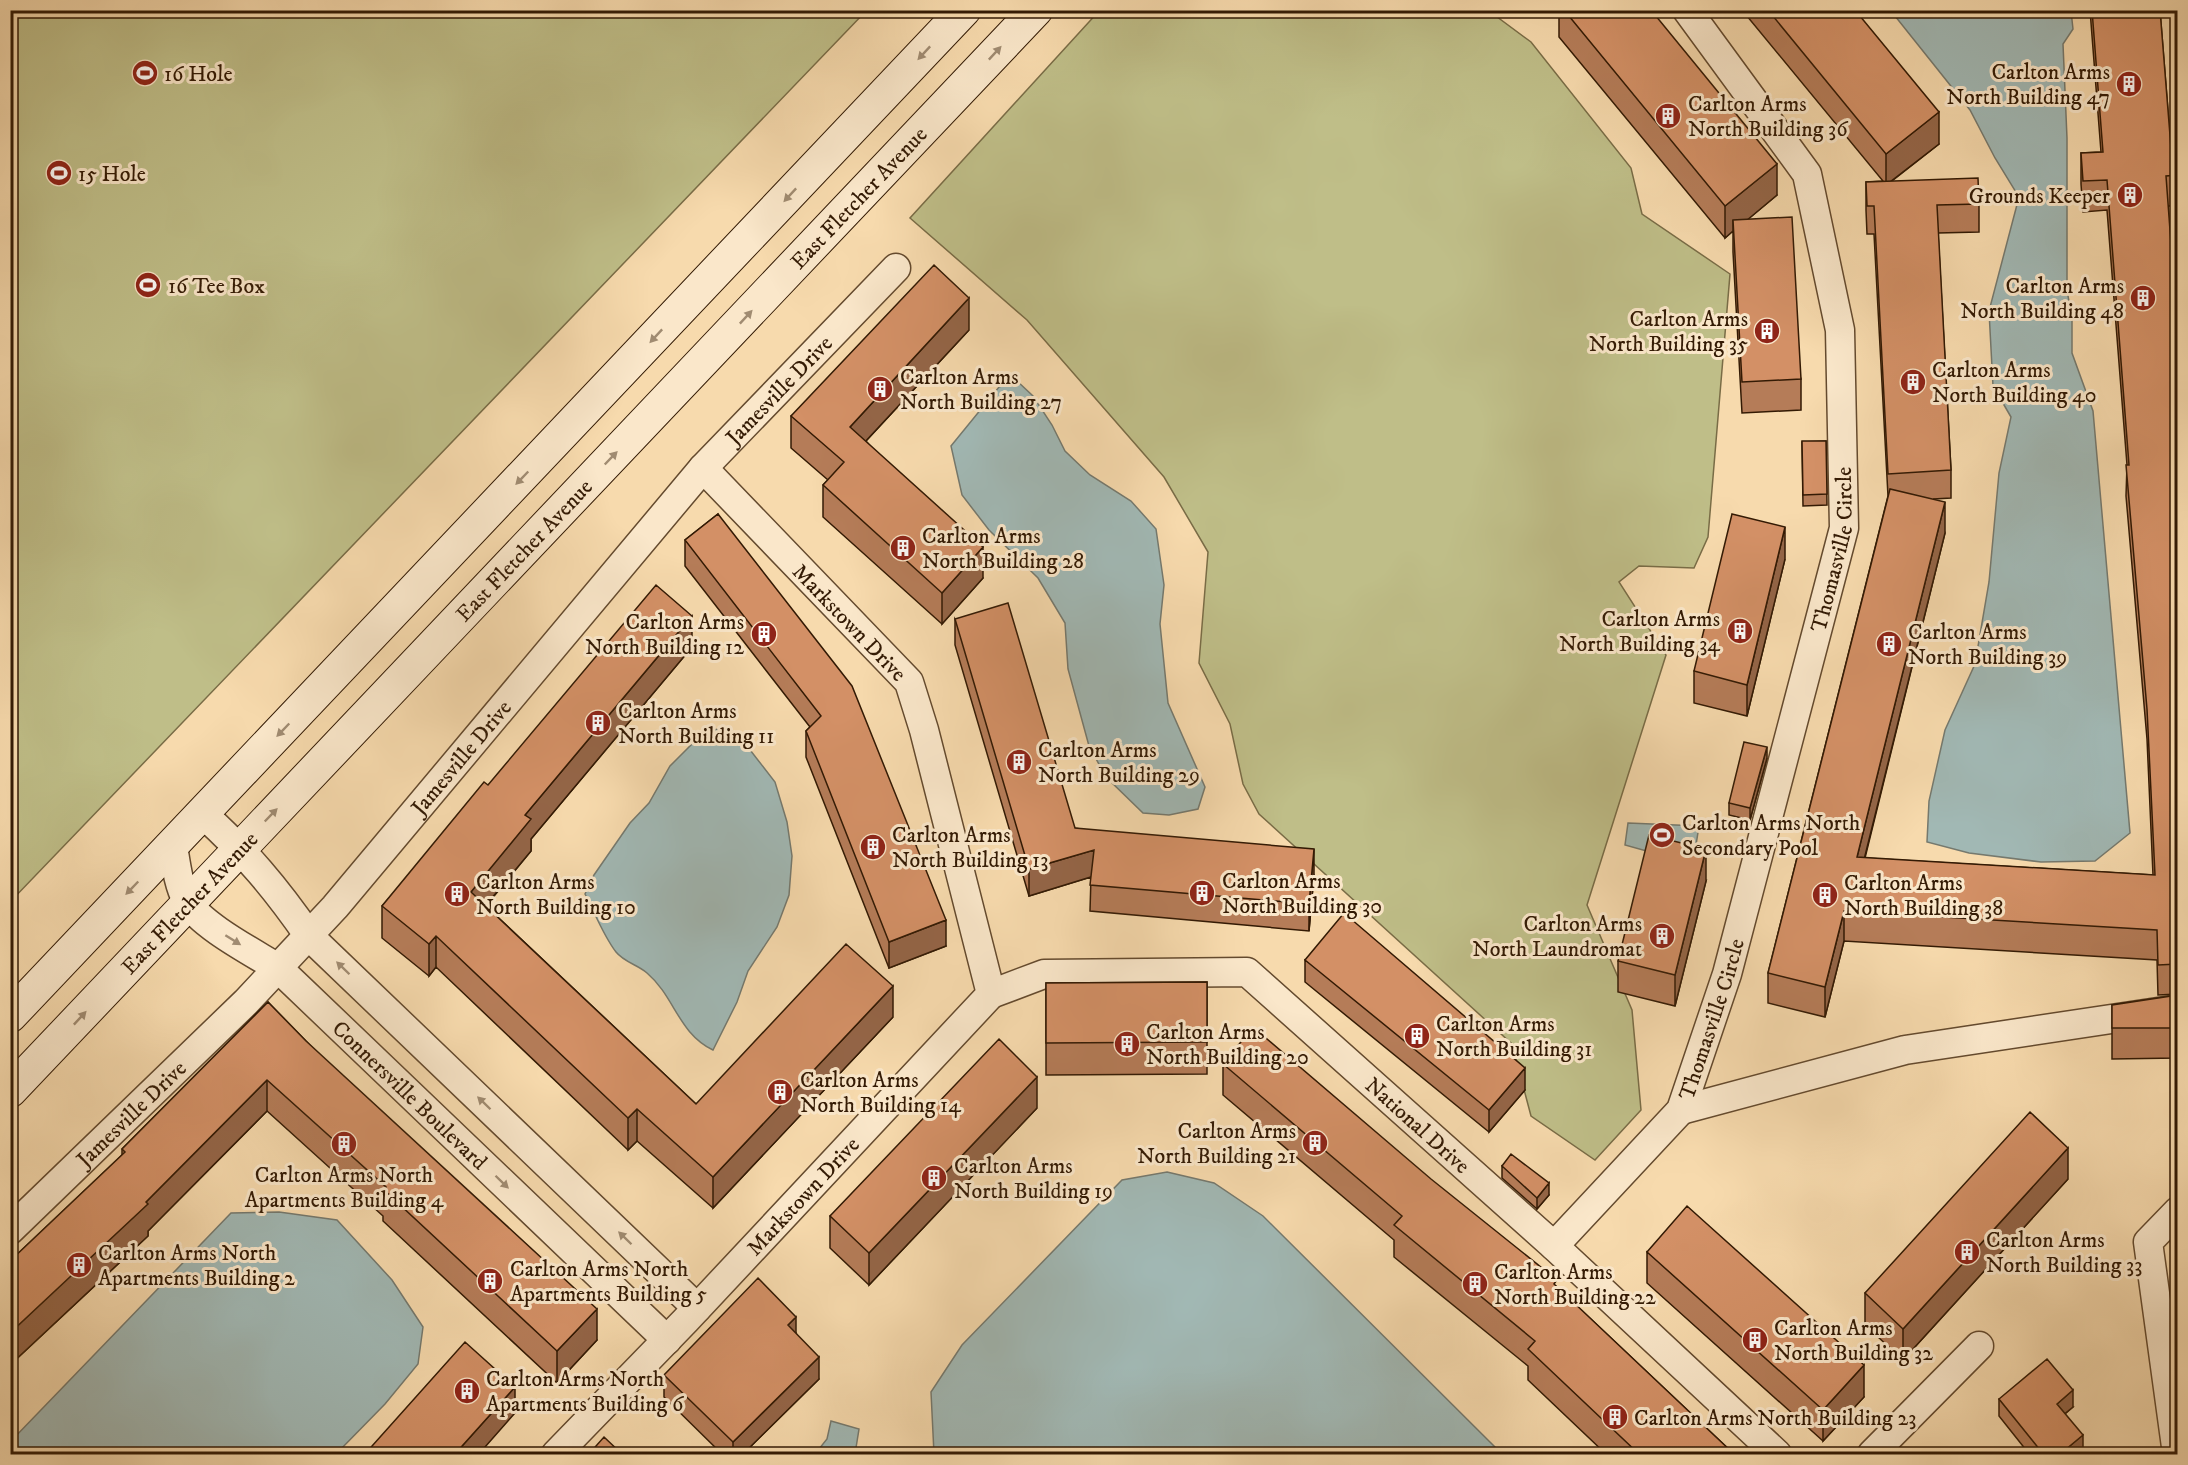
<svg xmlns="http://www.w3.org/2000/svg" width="2188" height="1465" font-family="'IM FELL DW Pica',serif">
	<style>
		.green { fill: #bfbe88; stroke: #796c46; stroke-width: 1.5 }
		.water { fill: #a1b8b4; stroke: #75796e; stroke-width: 1.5 }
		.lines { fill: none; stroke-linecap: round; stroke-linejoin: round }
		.minor-casing { stroke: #644a2e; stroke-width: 31 }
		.secondary-casing { stroke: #331a04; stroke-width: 35 }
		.minor { stroke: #fae7ca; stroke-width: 28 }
		.secondary { stroke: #fae7ca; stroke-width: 33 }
		.wall { fill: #b57c58; stroke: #331a04; stroke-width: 1.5 }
		.shaded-wall { fill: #946547; stroke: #331a04; stroke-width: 1.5 }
		.building { fill: #d39066; stroke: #331a04; stroke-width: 1.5 }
		.oneway { fill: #a08b71 }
		.labels { text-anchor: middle; stroke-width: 6; stroke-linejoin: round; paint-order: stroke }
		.poi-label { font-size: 22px; fill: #331a04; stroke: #fae7ca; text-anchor: start }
		.street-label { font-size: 22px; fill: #331a04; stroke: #fae7ca }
	</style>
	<rect width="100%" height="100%" fill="#f7daad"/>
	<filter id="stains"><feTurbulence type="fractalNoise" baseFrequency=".00333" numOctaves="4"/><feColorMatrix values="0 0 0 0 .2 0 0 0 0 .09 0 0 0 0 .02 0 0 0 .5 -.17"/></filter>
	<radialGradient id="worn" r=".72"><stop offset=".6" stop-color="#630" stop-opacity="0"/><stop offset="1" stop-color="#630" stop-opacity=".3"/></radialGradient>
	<path class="green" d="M11 10 866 11 11 901 10 11Z
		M1099 11H1489L1531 42 1631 168 1642 214 1730 274 1708 537 1694 568 1639 566 1619 582 1666 655 1587 905 1632 1010 1641 1110 1595 1160 1531 1116 1512 1044 1259 814 1243 784 1230 724 1199 663 1208 552 1164 477 1027 320 910 218Z"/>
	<path class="water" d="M1891 11H2071L2073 29 2063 44 2067 138V290L2072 319V353L2093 411 2130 833 2095 861 2041 862 1969 853 1927 842 1929 801 1945 730 1975 664 1989 582 1999 473 2011 417 1993 386 1989 311 2019 197 1995 158 1970 110Z
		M1016 380 1033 396 1052 425 1065 451 1090 475 1131 501 1156 529 1164 585 1160 624 1168 703 1205 787 1198 809 1169 815 1143 813 1106 777 1089 746 1068 669 1065 623 1038 578 989 530 962 495 951 446 999 387Z
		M728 727 747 746 775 782 787 822 792 856 789 895 777 927 748 971 737 1002 713 1050C678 1033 675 997 647 973 638 965 624 962 616 952 603 935 595 913 585 894L594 875 630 823 649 803 670 766 704 732Z
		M1628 823 1699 826 1693 864 1625 845Z
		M1167 1172 1214 1183 1263 1216 1502 1454H934L931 1392 962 1345 1122 1180Z
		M279 1212 337 1220 392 1280 423 1327 418 1364 385 1404 336 1454H11V1441L231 1213Z
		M831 1421 859 1429 855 1454H815L827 1439Z"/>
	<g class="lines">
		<g class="minor-casing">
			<g id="minor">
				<path d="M203 814C247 854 275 887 309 936L697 1308"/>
				<path id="s1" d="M173 846C176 864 178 884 187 901 200 925 254 953 278 968L667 1340"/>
				<path id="s2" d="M991 994 1044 974 1247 972 1554 1246 1777 1454"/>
				<path d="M1681 1110 1905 1050 2178 1009"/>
				<path id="s3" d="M10 1230 246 1002 335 907 703 468 896 268"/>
				<path id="s4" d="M1554 1246 1681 1110 1727 974 1844 528 1840 330 1807 174 1687 10"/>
				<path id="s5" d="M556 1454 686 1320 991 994 924 730 909 682 703 468"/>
				<path d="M1872 1454 1979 1346"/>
				<path d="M2177 1454 2148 1242 2178 1211"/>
			</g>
		</g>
		<g class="secondary-casing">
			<g id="secondary">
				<path d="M10 1016 964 10"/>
				<path id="s6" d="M10 1091 1036 10"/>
			</g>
		</g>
		<use href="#minor" class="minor"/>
		<use href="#secondary" class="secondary"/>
	</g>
	<path class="wall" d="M1559 10H1651L1777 195 1747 220 1801 379V410L1742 413 1733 252V231L1725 238 1559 37Z
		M1742 10H1855L1939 144 1892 181 1979 204V232L1938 233 1951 470V498L1934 499 1945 533 1865 858 2153 875 2147 739 2126 496 2127 465 2107 210 2083 212 2081 184V153L2101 152 2090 10H2160L2171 148 2178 147V206H2168L2178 339V994L2158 995 2157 960 1844 941 1825 1017 1768 1003V973L1888 496 1874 234H1867L1866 210V182L1883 181Z
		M969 330 866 441 983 578 942 624 823 517V485L828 480 791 448V416Z
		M1826 441 1827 505 1803 506 1802 442Z
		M718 514 946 946 889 968 806 757V731L810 727 685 566V540Z
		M1785 559 1747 716 1694 703V671Z
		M955 619 1075 828 1314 875 1309 931 1090 911 1091 877 1029 896 955 645Z
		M692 647 531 839V851L486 906 696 1104 893 1017 713 1208 637 1141 628 1150 436 967 429 976 382 938V906L488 785Z
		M1767 758 1750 820 1729 815V803Z
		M1706 881 1675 1006 1618 992V961Z
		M1305 960 1525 1090 1489 1132 1305 982Z
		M1207 982V1074L1046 1075V983Z
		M2178 995V1058L2112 1059V1005Z
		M268 1002 597 1340 557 1383 383 1221V1216L267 1111 148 1231V1236L10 1365V1261L122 1155V1149Z
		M1223 1064 1557 1287 1735 1455H1607L1528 1380V1366L1394 1257V1240L1223 1095Z
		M1037 1108 869 1285 830 1248V1216Z
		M1502 1166 1549 1195 1537 1209 1502 1178Z
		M2068 1179 1903 1360 1865 1325V1293Z
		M1647 1252 1864 1397 1823 1441 1647 1283Z
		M796 1333 819 1379 742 1455H723L664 1397V1375Z
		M1999 1399 2073 1407 2065 1414 2083 1452 2080 1455H2030L1999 1416Z"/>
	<path class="shaded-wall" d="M1939 112V144L1886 185V154Z
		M1777 164V195L1734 231 1733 220V231L1725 238V206Z
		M969 298V330L850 458V427Z
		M1945 502V533L1857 888V857Z
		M1785 527V559L1747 716V685Z
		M983 547V578L942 624V593Z
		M692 616V647L531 839V851L471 923V892L525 815Z
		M1767 747V758L1750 820V808Z
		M1314 849V875L1309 931V904Z
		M1706 849V881L1675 1006V975Z
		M1094 850V876L1029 896V869Z
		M1844 911V941L1825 1017V987Z
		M946 920V946L889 968V942Z
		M436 936V967L429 976V944Z
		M893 986V1017L713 1208V1177Z
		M1525 1068V1090L1489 1132V1110Z
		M1037 1077V1108L869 1285V1253Z
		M267 1080V1111L148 1231V1236L10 1365V1333L146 1202Z
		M637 1109V1141L628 1150V1118Z
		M2068 1148V1179L1903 1360V1329Z
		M1549 1183V1195L1537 1209V1198Z
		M597 1309V1340L557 1383V1351Z
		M796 1317V1339L788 1325Z
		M819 1357V1379L742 1455H733V1442Z
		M1864 1365V1397L1823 1441V1410Z
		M515 1387V1413L478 1455H454Z
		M2073 1390V1407L2057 1420V1404Z
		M2083 1435V1452L2080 1455H2059Z"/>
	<path class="building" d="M1564 10H1651L1777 164 1725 206Z
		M1768 10H1855L1939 112 1886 154Z
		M2092 10H2160L2171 148 2178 147V175L2166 176 2178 339V964L2158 965 2157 930 1844 911 1825 987 1768 973 1890 489 1945 502 1857 857 2155 875 2147 709 2126 465H2129L2107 180 2083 181 2081 153 2103 152Z
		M1978 178 1979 204 1937 205 1951 470 1888 474 1874 206H1867L1866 182Z
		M1792 217 1801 379 1742 382 1733 220Z
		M934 265 969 298 850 427 983 547 942 593 823 485 844 462 791 416Z
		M1802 441H1826L1827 494 1803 495Z
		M718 514 852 686 946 920 889 942 806 731 821 716 685 540Z
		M1732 514 1785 527 1747 685 1694 671Z
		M656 585 692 616 525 815 531 819 471 892 696 1104 846 944 893 986 713 1177 637 1109 628 1118 436 936 429 944 382 906 484 782 488 785Z
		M1008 603 1075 828 1314 849 1309 904 1090 885 1094 850 1029 869 955 619Z
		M1744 742 1767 747 1750 808 1729 803Z
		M1649 835 1706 849 1675 975 1618 961Z
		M1344 913 1525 1068 1489 1110 1305 960Z
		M1207 982V1042L1046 1043V983Z
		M2178 995V1028H2112V1005Z
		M268 1002 306 1041 597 1309 557 1351 383 1189 386 1187 267 1080 146 1202 148 1204 10 1333V1261L125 1152 122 1149Z
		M1253 1027 1431 1179 1557 1280 1554 1284 1735 1455H1640L1528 1349 1535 1341 1394 1225 1402 1216 1223 1064Z
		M999 1039 1037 1077 869 1253 830 1216Z
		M2030 1112 2068 1148 1903 1329 1865 1293Z
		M1511 1154 1549 1183 1537 1198 1502 1166Z
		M1687 1206 1864 1365 1823 1410 1647 1252Z
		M758 1278 796 1317 788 1325 819 1357 733 1442 664 1375Z
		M465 1342 515 1387 454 1455H364Z
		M2047 1359 2073 1390 2057 1404 2083 1435 2059 1455H2044L1999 1399Z
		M604 1437 623 1455H588Z"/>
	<defs><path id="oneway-solid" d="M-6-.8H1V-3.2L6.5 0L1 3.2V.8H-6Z" transform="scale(1.5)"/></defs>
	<g class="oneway">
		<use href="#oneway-solid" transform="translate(924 53) rotate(133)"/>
		<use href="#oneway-solid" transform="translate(995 53) rotate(-47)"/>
		<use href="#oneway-solid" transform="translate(790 195) rotate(133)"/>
		<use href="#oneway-solid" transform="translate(746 317) rotate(-47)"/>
		<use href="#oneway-solid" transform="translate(656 336) rotate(133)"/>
		<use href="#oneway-solid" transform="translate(611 458) rotate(-46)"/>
		<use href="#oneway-solid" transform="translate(522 478) rotate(134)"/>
		<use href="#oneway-solid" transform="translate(283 730) rotate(134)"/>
		<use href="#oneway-solid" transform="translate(271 815) rotate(-46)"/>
		<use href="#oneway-solid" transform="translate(132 888) rotate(134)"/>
		<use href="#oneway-solid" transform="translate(233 940) rotate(32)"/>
		<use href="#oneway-solid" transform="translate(343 968) rotate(-136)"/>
		<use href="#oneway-solid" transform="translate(80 1018) rotate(-47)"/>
		<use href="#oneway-solid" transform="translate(484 1103) rotate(-136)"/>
		<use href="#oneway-solid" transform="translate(502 1182) rotate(44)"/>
		<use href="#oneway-solid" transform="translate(625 1238) rotate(-136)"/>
	</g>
	<defs>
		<g id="stadium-disc" transform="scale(1.35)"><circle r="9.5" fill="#8f2418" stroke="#fae7ca"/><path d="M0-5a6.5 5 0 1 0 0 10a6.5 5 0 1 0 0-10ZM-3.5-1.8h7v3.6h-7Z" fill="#fff"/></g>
		<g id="building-disc" transform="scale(1.35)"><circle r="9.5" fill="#8f2418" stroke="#fae7ca"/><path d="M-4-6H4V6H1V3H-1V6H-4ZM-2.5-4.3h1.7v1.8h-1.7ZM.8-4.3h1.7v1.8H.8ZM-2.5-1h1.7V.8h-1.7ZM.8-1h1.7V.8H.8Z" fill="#fff"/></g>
	</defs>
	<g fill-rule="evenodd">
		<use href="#stadium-disc" x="145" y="73"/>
		<use href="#building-disc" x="2129" y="84"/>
		<use href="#building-disc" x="1668" y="116"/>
		<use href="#stadium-disc" x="59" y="173"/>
		<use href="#building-disc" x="2130" y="195"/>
		<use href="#stadium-disc" x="148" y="285"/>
		<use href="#building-disc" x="2143" y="298"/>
		<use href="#building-disc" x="1767" y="331"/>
		<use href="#building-disc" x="1913" y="382"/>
		<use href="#building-disc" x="880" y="389"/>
		<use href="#building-disc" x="903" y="548"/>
		<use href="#building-disc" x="1740" y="631"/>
		<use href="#building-disc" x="764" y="634"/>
		<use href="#building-disc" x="1889" y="644"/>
		<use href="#building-disc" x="598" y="723"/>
		<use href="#building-disc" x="1019" y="762"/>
		<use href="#stadium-disc" x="1662" y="835"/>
		<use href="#building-disc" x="873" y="847"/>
		<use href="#building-disc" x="1202" y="893"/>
		<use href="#building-disc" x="457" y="894"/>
		<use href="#building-disc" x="1825" y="895"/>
		<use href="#building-disc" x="1662" y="936"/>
		<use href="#building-disc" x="1417" y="1036"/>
		<use href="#building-disc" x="1127" y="1044"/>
		<use href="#building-disc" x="780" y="1092"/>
		<use href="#building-disc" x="1315" y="1143"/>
		<use href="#building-disc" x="344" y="1144"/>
		<use href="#building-disc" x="934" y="1178"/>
		<use href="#building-disc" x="1967" y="1252"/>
		<use href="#building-disc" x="79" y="1265"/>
		<use href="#building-disc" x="490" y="1281"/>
		<use href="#building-disc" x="1475" y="1284"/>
		<use href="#building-disc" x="1755" y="1340"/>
		<use href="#building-disc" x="467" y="1391"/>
		<use href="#building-disc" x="1615" y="1417"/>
	</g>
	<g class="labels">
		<g class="poi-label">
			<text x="2110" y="79" text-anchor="end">Carlton Arms<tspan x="2110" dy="25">North Building 47</tspan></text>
			<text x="164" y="81">16 Hole</text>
			<text x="1688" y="111">Carlton Arms<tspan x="1688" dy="25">North Building 36</tspan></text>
			<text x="78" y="181">15 Hole</text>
			<text x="2110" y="203" text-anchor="end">Grounds Keeper</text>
			<text x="168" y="293">16 Tee Box</text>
			<text x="2124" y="293" text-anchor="end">Carlton Arms<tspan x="2124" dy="25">North Building 48</tspan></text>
			<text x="1748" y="326" text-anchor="end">Carlton Arms<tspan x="1748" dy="25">North Building 35</tspan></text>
			<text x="1932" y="377">Carlton Arms<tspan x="1932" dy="25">North Building 40</tspan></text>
			<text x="900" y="384">Carlton Arms<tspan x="900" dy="25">North Building 27</tspan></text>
			<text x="922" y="543">Carlton Arms<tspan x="922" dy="25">North Building 28</tspan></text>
			<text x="1720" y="626" text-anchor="end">Carlton Arms<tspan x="1720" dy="25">North Building 34</tspan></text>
			<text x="744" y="629" text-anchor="end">Carlton Arms<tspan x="744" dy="25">North Building 12</tspan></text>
			<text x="1908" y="639">Carlton Arms<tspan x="1908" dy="25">North Building 39</tspan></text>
			<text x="618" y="718">Carlton Arms<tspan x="618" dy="25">North Building 11</tspan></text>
			<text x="1038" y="757">Carlton Arms<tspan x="1038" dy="25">North Building 29</tspan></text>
			<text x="1682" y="830">Carlton Arms North<tspan x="1682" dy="25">Secondary Pool</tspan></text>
			<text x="892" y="842">Carlton Arms<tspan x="892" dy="25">North Building 13</tspan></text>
			<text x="1222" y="888">Carlton Arms<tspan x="1222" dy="25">North Building 30</tspan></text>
			<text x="476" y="889">Carlton Arms<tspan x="476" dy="25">North Building 10</tspan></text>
			<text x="1844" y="890">Carlton Arms<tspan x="1844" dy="25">North Building 38</tspan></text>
			<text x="1642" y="931" text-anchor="end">Carlton Arms<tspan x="1642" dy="25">North Laundromat</tspan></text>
			<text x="1436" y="1031">Carlton Arms<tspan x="1436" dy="25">North Building 31</tspan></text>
			<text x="1146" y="1039">Carlton Arms<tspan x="1146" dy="25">North Building 20</tspan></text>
			<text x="800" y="1087">Carlton Arms<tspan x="800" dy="25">North Building 14</tspan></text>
			<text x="1296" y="1138" text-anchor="end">Carlton Arms<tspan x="1296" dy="25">North Building 21</tspan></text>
			<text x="954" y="1173">Carlton Arms<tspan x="954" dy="25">North Building 19</tspan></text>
			<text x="344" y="1182" text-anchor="middle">Carlton Arms North<tspan x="344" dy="25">Apartments Building 4</tspan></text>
			<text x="1986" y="1247">Carlton Arms<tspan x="1986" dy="25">North Building 33</tspan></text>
			<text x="98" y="1260">Carlton Arms North<tspan x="98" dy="25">Apartments Building 2</tspan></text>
			<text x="510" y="1276">Carlton Arms North<tspan x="510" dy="25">Apartments Building 5</tspan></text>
			<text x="1494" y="1279">Carlton Arms<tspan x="1494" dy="25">North Building 22</tspan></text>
			<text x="1774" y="1335">Carlton Arms<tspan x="1774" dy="25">North Building 32</tspan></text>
			<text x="486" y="1386">Carlton Arms North<tspan x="486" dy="25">Apartments Building 6</tspan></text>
			<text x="1634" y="1425">Carlton Arms North Building 23</text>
		</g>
		<g class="street-label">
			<text dy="8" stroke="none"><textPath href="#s6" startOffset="1232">East Fletcher Avenue</textPath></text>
			<text dy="8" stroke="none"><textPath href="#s3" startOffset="1140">Jamesville Drive</textPath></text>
			<text dy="8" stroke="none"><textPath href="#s4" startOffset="768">Thomasville Circle</textPath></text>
			<text dy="8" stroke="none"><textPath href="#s6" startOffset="746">East Fletcher Avenue</textPath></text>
			<text transform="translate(850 622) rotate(46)" y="8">Markstown Drive</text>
			<text dy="8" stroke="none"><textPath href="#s3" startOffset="654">Jamesville Drive</textPath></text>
			<text dy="8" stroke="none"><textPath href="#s6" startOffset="260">East Fletcher Avenue</textPath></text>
			<text dy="8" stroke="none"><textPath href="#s4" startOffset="282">Thomasville Circle</textPath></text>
			<text dy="8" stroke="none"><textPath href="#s1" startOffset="354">Connersville Boulevard</textPath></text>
			<text dy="8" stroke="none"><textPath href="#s3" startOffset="168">Jamesville Drive</textPath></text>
			<text dy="8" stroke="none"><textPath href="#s2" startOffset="489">National Drive</textPath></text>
			<text dy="8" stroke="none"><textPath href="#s5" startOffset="357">Markstown Drive</textPath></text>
		</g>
	</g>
	<rect width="2188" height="1465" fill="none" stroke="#f7daad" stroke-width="36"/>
	<rect x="12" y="12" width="2164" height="1441" fill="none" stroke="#331a04" stroke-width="3"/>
	<rect x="18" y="18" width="2152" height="1429" fill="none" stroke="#331a04" stroke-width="1.5"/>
	<rect width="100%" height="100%" filter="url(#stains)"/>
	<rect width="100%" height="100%" fill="url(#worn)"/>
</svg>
